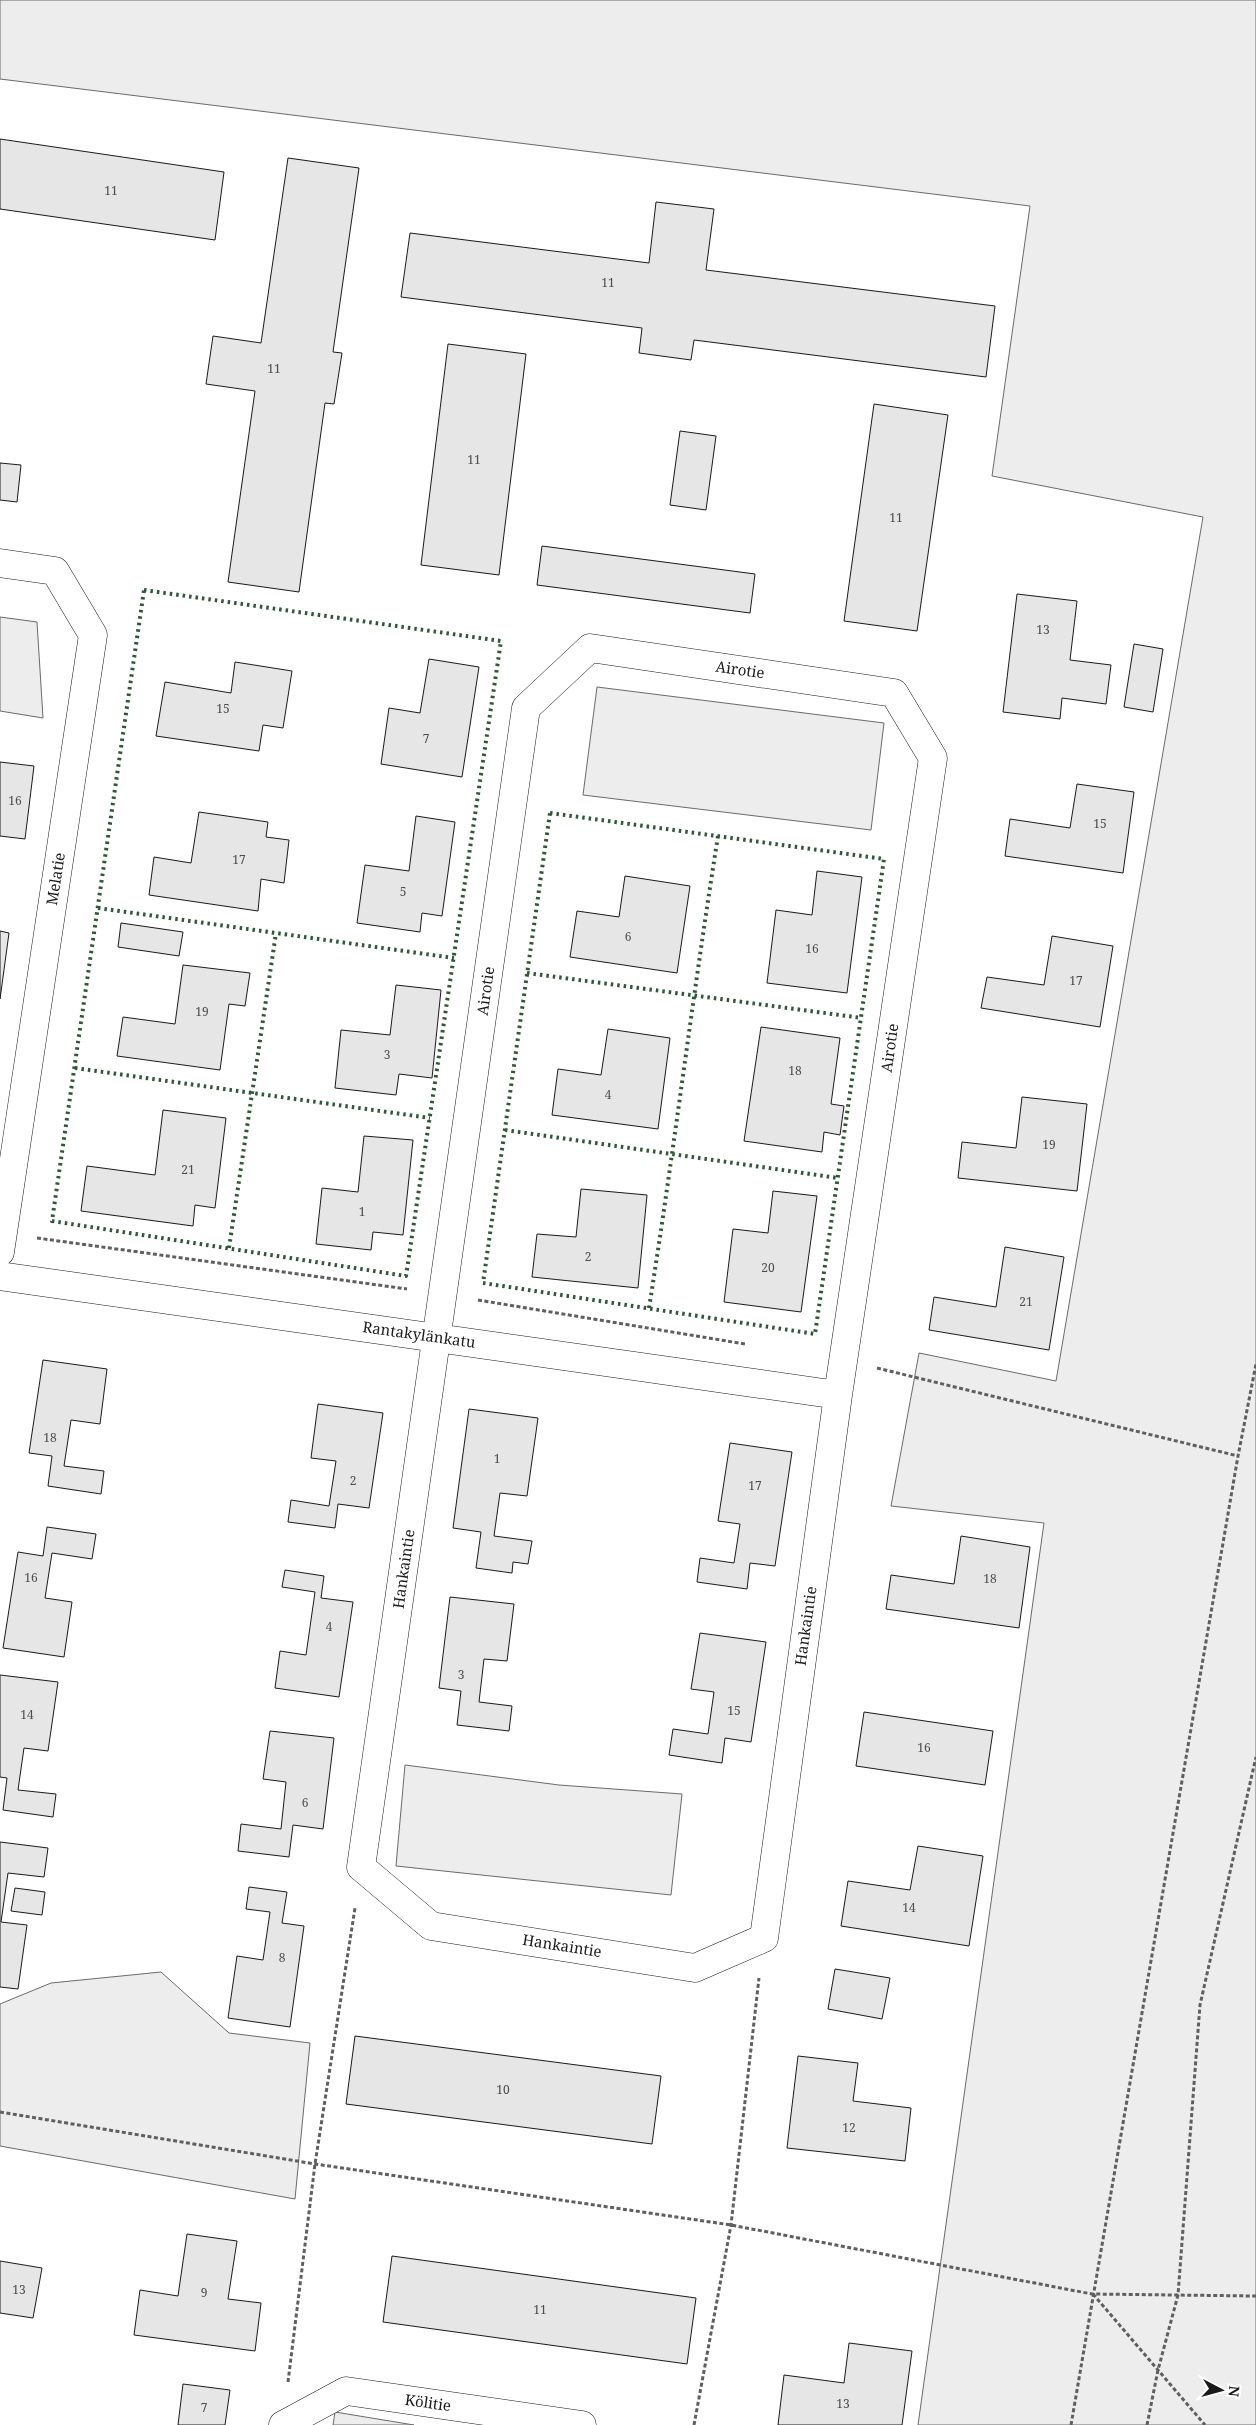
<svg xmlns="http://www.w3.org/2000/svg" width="1256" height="2425" font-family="'Noto Serif',serif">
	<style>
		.built { fill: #ededed; stroke: #6a6a6a }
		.building { fill: #e6e6e6; stroke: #1a1a1a }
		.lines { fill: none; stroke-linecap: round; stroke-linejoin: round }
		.minor-casing { stroke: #1a1a1a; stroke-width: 29 }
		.path { stroke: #5f5f5f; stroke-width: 3; stroke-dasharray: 4 2.5; stroke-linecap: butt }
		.minor { stroke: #fff; stroke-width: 28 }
		.hedge { stroke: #2b5a34; stroke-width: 4; stroke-dasharray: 2.5 4; stroke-linecap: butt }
		.labels { text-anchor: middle; stroke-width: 4; stroke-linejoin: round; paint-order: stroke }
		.number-label { font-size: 12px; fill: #4d4d4d }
		.street-label { font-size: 15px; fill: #1a1a1a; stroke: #fff }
	</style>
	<rect width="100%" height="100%" fill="#fff"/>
	<path class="built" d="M0 0H1256V2425H918L1044 1523 891 1506 919 1353 1056 1381 1203 517 992 476 1030 206 0 79Z
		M0 617 37 622 43 718 0 711Z
		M597 687 884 723 871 830 583 795Z
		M405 1765 559 1785 682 1794 671 1895 396 1866Z
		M161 1972 229 2033 310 2043 295 2199 0 2146V2004L51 1983Z
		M335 2412 414 2425H333Z"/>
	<path class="building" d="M0 139 224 172 215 240 0 209Z
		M288 158 359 168 333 352 342 353 334 404 325 403 299 592 228 582 255 391 206 384 213 336 261 343Z
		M656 202 714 209 706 270 995 306 986 377 694 340 691 360 639 353 642 328 401 297 410 233 649 263Z
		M448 344 526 354 499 575 421 565Z
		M874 404 948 415 917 631 844 621Z
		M680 431 716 436 706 510 670 505Z
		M0 463 21 465 17 502 0 500Z
		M542 546 755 574 750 613 537 585Z
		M1017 594 1077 601 1070 660 1111 665 1106 704 1062 698 1060 719 1003 712Z
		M1134 644 1163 649 1153 712 1124 707Z
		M429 659 479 667 462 777 381 764 389 708 420 713Z
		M235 662 292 671 283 728 263 725 259 751 156 736 165 682 231 693Z
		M0 762 34 766 25 839 0 836Z
		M1077 784 1134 792 1123 873 1005 856 1010 819 1070 828Z
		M199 812 268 822 266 837 289 840 284 883 261 879 258 911 149 895 154 857 191 863Z
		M416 816 455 822 442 916 422 913 420 932 357 923 365 865 409 871Z
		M817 871 862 877 847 993 767 983 776 910 812 915Z
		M625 876 690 886 677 973 570 957 577 911 619 917Z
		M121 923 183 932 179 956 118 947Z
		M0 931 9 933 0 999Z
		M1052 936 1113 946 1100 1027 981 1008 987 977 1044 985Z
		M183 965 250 973 245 1006 229 1004 220 1070 117 1056 123 1017 175 1024Z
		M396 985 441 990 432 1078 399 1074 396 1095 335 1088 341 1030 390 1035Z
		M761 1027 840 1038 831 1104 844 1106 840 1135 824 1132 822 1152 744 1141Z
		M608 1029 670 1038 658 1129 552 1115 558 1069 601 1075Z
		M1022 1097 1087 1104 1077 1191 958 1178 962 1142 1016 1148Z
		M163 1110 226 1118 215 1208 195 1205 193 1226 81 1211 87 1166 155 1175Z
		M364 1136 413 1140 403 1235 373 1232 371 1250 316 1244 322 1188 358 1192Z
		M581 1189 647 1195 638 1288 532 1277 537 1234 576 1237Z
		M773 1191 817 1196 801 1312 724 1302 733 1229 768 1233Z
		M1005 1247 1064 1257 1049 1350 929 1330 934 1297 996 1307Z
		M43 1360 107 1369 100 1424 71 1420 64 1466 104 1471 101 1494 48 1486 52 1456 29 1453Z
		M318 1404 383 1413 369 1508 338 1504 335 1528 288 1522 291 1500 329 1506 336 1461 311 1458Z
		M469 1409 538 1418 527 1496 500 1493 494 1536 532 1541 528 1564 513 1562 512 1573 476 1568 481 1532 453 1528Z
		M730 1443 792 1452 775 1566 750 1563 747 1589 697 1582 700 1558 734 1563 740 1524 718 1521Z
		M47 1527 96 1534 92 1559 52 1553 45 1598 72 1602 64 1657 3 1648 18 1552 43 1556Z
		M961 1536 1030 1547 1019 1628 886 1609 891 1575 954 1584Z
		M285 1570 324 1576 321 1598 353 1602 339 1697 275 1688 280 1651 306 1655 315 1592 282 1587Z
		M450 1597 514 1604 507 1661 484 1659 479 1702 512 1706 509 1731 457 1725 461 1691 439 1688Z
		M700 1633 766 1642 751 1742 725 1738 722 1763 669 1755 673 1729 708 1734 714 1692 691 1689Z
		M0 1675 58 1682 48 1751 24 1748 18 1790 56 1794 53 1817 3 1810 7 1778 0 1777Z
		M864 1712 993 1731 985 1785 856 1766Z
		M270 1731 334 1738 323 1829 293 1825 289 1857 238 1851 241 1824 281 1829 286 1782 263 1779Z
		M0 1842 48 1848 44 1877 8 1873 1 1922 27 1925 18 1989 0 1987Z
		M918 1846 983 1856 969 1946 841 1926 848 1881 910 1890Z
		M249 1887 287 1892 282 1923 304 1926 290 2027 228 2018 237 1956 263 1960 270 1912 246 1909Z
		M15 1888 45 1892 42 1915 11 1911Z
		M835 1969 890 1978 882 2019 828 2009Z
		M355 2036 661 2076 652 2144 346 2104Z
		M798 2056 858 2063 853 2101 911 2108 905 2161 787 2148Z
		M187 2234 237 2241 228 2299 261 2303 255 2351 134 2335 140 2290 178 2296Z
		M392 2256 696 2298 687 2364 383 2322Z
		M0 2261 42 2268 33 2318 0 2313Z
		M849 2343 912 2351 902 2425H778L784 2375 844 2383Z
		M183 2384 230 2390 225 2425H178Z"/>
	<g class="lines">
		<g class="minor-casing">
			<path id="minor" d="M0 563 55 571 93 635 0 1252
				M590 648 894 693 933 758 838 1395 764 1938 695 1968 431 1926 361 1867 526 708Z
				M0 1276 838 1395
				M283 2425 346 2391 582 2425"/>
		</g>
		<path class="path" d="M37 1238 407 1289
			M478 1300 745 1344
			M877 1368 1238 1456
			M0 2112 315 2164 731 2225 1092 2294 1256 2296
			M1093 2294 1205 2425
			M288 2382 315 2164 355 1908
			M694 2425 731 2225 759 1978
			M1071 2425 1238 1456 1256 1364
			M1147 2425 1158 2370 1178 2295 1200 2005 1256 1757"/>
		<use href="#minor" class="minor"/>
		<path class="hedge" d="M144 590 501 641 406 1276 52 1221Z
			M550 813 884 859 815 1334 483 1283Z
			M98 908 454 958
			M527 973 862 1018
			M75 1068 430 1118
			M505 1130 838 1178
			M229 1248 276 933
			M649 1308C674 1151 693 993 718 836"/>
	</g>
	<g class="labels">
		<g class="number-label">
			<text x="111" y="195">11</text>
			<text x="608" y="287">11</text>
			<text x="274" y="373">11</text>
			<text x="474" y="464">11</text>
			<text x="896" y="522">11</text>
			<text x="1043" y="634">13</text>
			<text x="223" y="713">15</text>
			<text x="426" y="743">7</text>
			<text x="15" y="805">16</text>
			<text x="1100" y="828">15</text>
			<text x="239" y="864">17</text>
			<text x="403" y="896">5</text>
			<text x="628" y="941">6</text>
			<text x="812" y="953">16</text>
			<text x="1076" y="985">17</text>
			<text x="202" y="1016">19</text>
			<text x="387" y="1059">3</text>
			<text x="795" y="1075">18</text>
			<text x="608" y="1099">4</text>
			<text x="1049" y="1149">19</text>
			<text x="188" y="1174">21</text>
			<text x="362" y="1216">1</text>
			<text x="588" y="1261">2</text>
			<text x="768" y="1272">20</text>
			<text x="1026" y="1306">21</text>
			<text x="50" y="1442">18</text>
			<text x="497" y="1463">1</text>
			<text x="353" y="1485">2</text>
			<text x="755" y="1490">17</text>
			<text x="31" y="1582">16</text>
			<text x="990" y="1583">18</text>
			<text x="329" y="1631">4</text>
			<text x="461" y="1679">3</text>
			<text x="734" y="1715">15</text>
			<text x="27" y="1719">14</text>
			<text x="924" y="1752">16</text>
			<text x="305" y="1807">6</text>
			<text x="909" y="1912">14</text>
			<text x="282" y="1962">8</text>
			<text x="503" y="2094">10</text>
			<text x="849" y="2132">12</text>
			<text x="19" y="2294">13</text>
			<text x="204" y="2297">9</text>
			<text x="540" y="2314">11</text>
			<text x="843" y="2408">13</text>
			<text x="204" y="2412">7</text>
		</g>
		<g class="street-label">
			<text transform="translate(740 670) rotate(8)" y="5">Airotie</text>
			<text transform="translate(56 879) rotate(-81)" y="5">Melatie</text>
			<text transform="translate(486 991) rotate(-82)" y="5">Airotie</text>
			<text transform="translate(890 1048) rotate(-82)" y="5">Airotie</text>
			<text transform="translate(419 1335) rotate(8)" y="5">Rantakylänkatu</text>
			<text transform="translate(404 1569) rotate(-82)" y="5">Hankaintie</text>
			<text transform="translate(806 1626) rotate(-82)" y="5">Hankaintie</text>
			<text transform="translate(562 1946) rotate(9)" y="5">Hankaintie</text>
			<text transform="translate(428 2403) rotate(8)" y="5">Kölitie</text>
		</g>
	</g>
	<g transform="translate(1221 2390) rotate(96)" stroke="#ffffff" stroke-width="4" paint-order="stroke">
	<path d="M0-4L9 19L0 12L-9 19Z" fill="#1a1a1a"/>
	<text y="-8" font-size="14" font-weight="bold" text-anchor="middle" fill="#1a1a1a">N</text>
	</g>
</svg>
